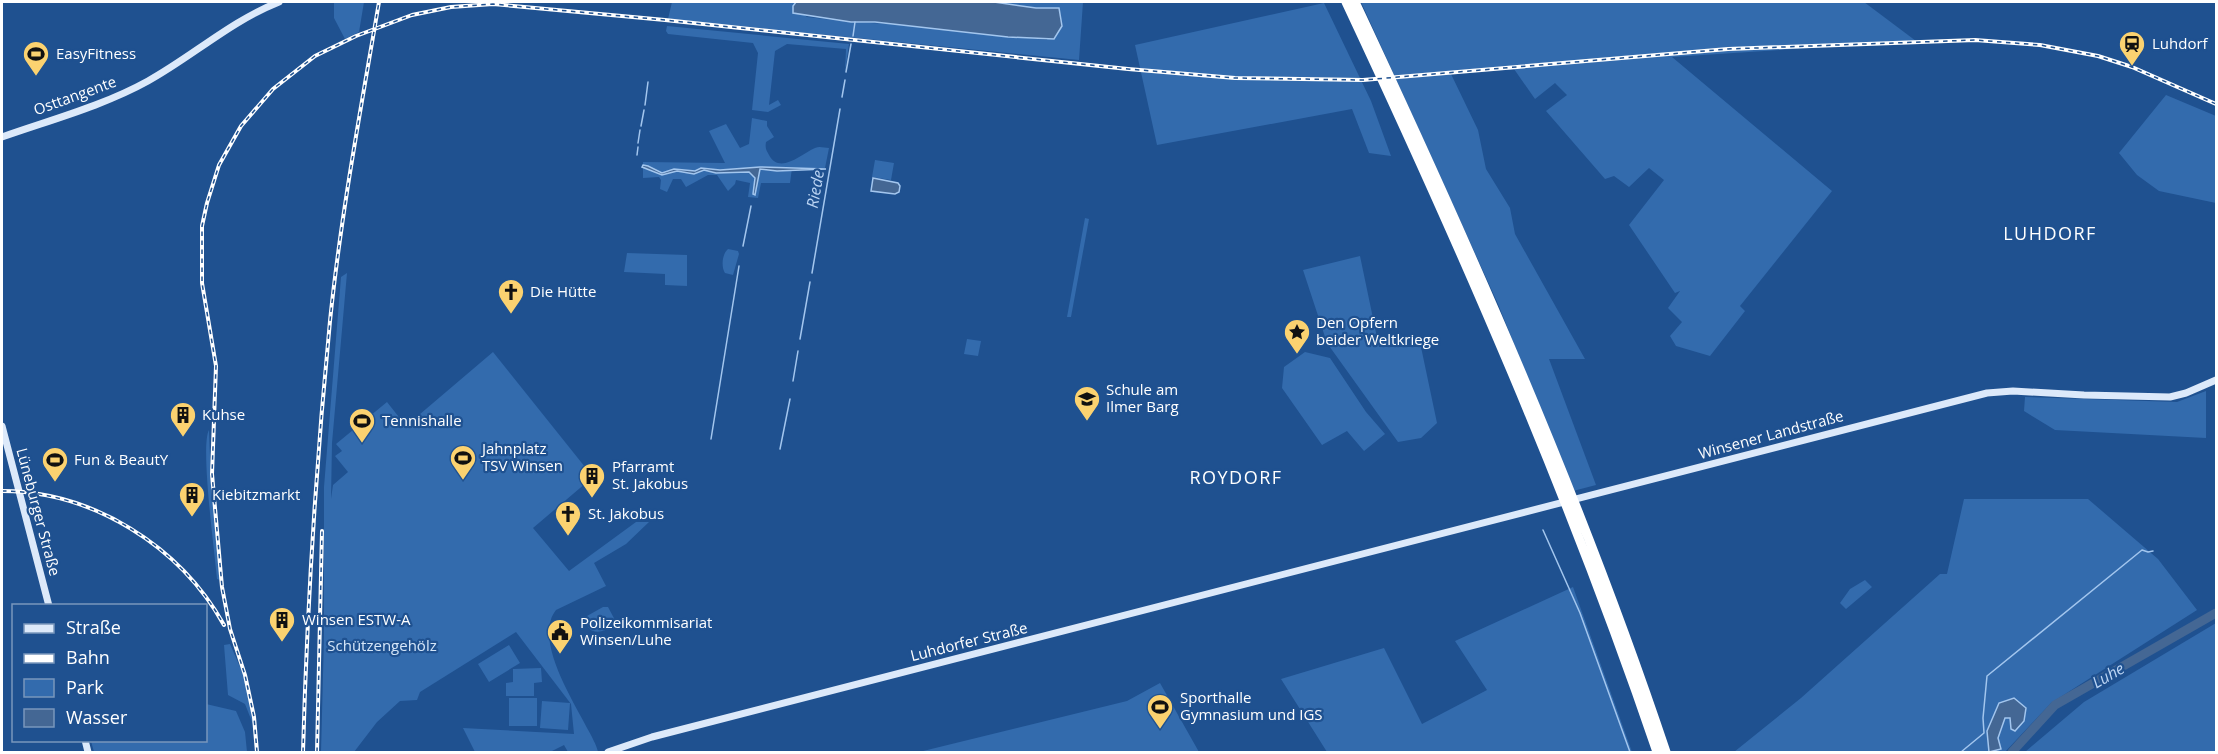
<svg xmlns="http://www.w3.org/2000/svg" width="2218" height="754" font-family="'Open Sans',sans-serif">
	<style>
		.green { fill: #336bad }
		.water { fill: #446794; stroke: #a3c6ee; stroke-width: 1.5 }
		.lines { fill: none; stroke-linecap: round; stroke-linejoin: round }
		.stream { stroke: #a3c6ee; stroke-width: 1.5 }
		.river { stroke: #446794; stroke-width: 9 }
		.secondary { stroke: #dce9fa; stroke-width: 7 }
		.highway { stroke: #fff; stroke-width: 9 }
		.rail-casing { stroke: #fff; stroke-width: 4 }
		.rail { stroke: #1f5190; stroke-width: 1.5; stroke-dasharray: 4.5; stroke-linecap: butt }
		.labels { text-anchor: middle; stroke-width: 4.5; stroke-linejoin: round; paint-order: stroke }
		.poi-label { font-size: 15px; fill: #fff; stroke: #1f5190; text-anchor: start }
		.street-label { font-size: 15px; fill: #fff; stroke: #1f5190 }
		.park-label { font-size: 15px; fill: #d5e6f9; stroke: #1f5190 }
		.water-label { font-size: 16px; font-style: italic; fill: #bcd5f4; stroke: #1f5190 }
		.quarter-label { font-size: 18px; letter-spacing: 1.5px; fill: #fff; stroke: #1f5190 }
	</style>
	<rect width="100%" height="100%" fill="#1f5190"/>
	<path class="green" d="M334 2H364L359 32 345 39 334 18Z
		M672 2H796L793 6 807 17 851 22 910 25 1047 40 1059 8H1036L994 2H1083L1079 60 668 19Z
		M1361 2H1864L1916 41 1672 57 1832 191 1740 306 1745 311 1710 356 1676 346 1670 336 1682 322 1668 308 1680 291 1675 293 1629 225 1664 180 1649 168 1629 187 1614 176 1605 179 1546 111 1567 95 1555 83 1535 99 1514 69 1451 74 1478 130 1486 169 1510 208 1515 234 1585 359H1549L1596 485 1573 491 1498 304Z
		M1324 3 1371 101 1391 156 1369 153 1352 109 1157 145 1135 45Z
		M667 26 849 44 845 72 846 49 787 44 775 51 769 105 778 100 781 105 768 112 752 110 758 53 753 43 668 34 666 31Z
		M2166 95 2216 116V203L2159 191 2137 175 2119 153Z
		M752 118 767 121V126L774 137 766 142C765 148 766 150 769 155 780 175 801 154 815 148 820 146 824 148 829 148L825 168H792L790 183H761L758 198 748 197 750 183 736 180 735 184 728 191 717 175H708L686 187 681 179H673L667 192 660 189 661 180 659 177 643 178V162L725 163 709 131 726 124 740 148 749 144Z
		M875 160 894 163 891 180 872 177Z
		M1085 218 1089 219 1071 317H1067Z
		M728 249 738 251 739 254 733 275 725 273C721 267 722 254 728 249Z
		M627 253 687 255V286L665 285V274L624 272Z
		M1360 256 1379 347H1421L1437 423 1421 438 1398 442 1327 343 1303 270Z
		M347 273 332 443 331 499 333 485 348 472 335 456 342 451 336 444 387 402 406 426 493 352 593 477 533 528 569 571 636 522H649L626 544 594 563 606 586 556 610C533 639 573 700 587 728 591 735 597 746 598 752H568L564 745 550 752H475L463 728 574 734 571 704 516 632 420 692 417 700 400 701 377 722 354 752H321L324 636V487L341 277Z
		M967 339 981 341 978 356 964 354Z
		M1305 352 1330 358 1366 412 1385 434 1364 451 1347 431 1322 445 1282 388 1284 367Z
		M2206 391V438L2055 430 2024 411 2025 397 2177 402Z
		M209 430 211 483 220 580 217 579C215 554 200 446 209 430Z
		M1964 499H2088L2158 559 2197 610 2051 703 2005 752H1993L2001 749 1998 738 2004 717 2010 718 2014 698 1999 703 1987 731 1989 752H1734L1801 698 1940 574H1947Z
		M1865 580 1872 587 1846 609 1840 603 1850 589Z
		M1573 587 1632 752H1327L1281 679 1384 648 1422 724 1487 690 1455 641Z
		M603 607H608L616 622C606 635 583 637 587 616Z
		M2216 623V752H2025L2084 702Z
		M230 644 244 676 254 727 245 704 228 695 224 645Z
		M509 645 520 663 489 682 478 664Z
		M541 668 542 682 534 683V696H506V683L513 682V669Z
		M1160 683 1199 752H919L1127 701Z
		M509 698H537V726H509Z
		M542 701 570 703 568 730 540 728Z
		M206 704 236 711 245 732 247 752H94L91 741 206 740Z"/>
	<path class="water" d="M796 2H994L1036 8H1059L1062 26 1054 39 1008 37 875 22H851L793 13V6Z
		M643 165 648 166 662 173 674 169 695 171 701 168 720 170 760 167 826 169 777 171 760 169 755 195 753 194 755 178 749 172 716 173 704 170 694 174 677 171 662 175 642 167Z
		M873 178 898 183 900 186 899 192 895 194 871 191Z
		M2014 698 2026 708 2024 721 2015 731 2011 729 2010 718H2005L1998 738 2001 749 1989 752 1987 731 1999 703Z"/>
	<g class="lines">
		<path class="stream" d="M853 36 855 22
			M846 72 851 44
			M842 97 845 80
			M645 105 648 82
			M641 126 644 110
			M638 143 640 130
			M637 155 638 147
			M743 246 751 206
			M812 273 840 109
			M800 339 810 282
			M793 381 798 351
			M711 439 739 266
			M780 449 790 399
			M1543 530 1580 613 1630 752
			M1961 752 1984 733 1983 718 1987 676 2142 550 2148 552 2153 551"/>
		<path class="river" d="M2012 752 2055 705 2216 613"/>
		<path class="secondary" d="M2 137C50 120 103 106 148 81 193 56 231 21 279 2
			M2 426 49 606
			M85 740 88 752
			M608 752 652 737 1987 393 2013 391 2084 395 2170 397 2186 393 2216 380"/>
		<path class="highway" d="M1346 2C1461 247 1570 496 1657 752
			M1355 2C1470 247 1580 495 1666 752"/>
		<g class="rail-casing">
			<path id="rail" d="M2 491C92 491 180 546 224 625
				M257 752 254 717 245 675 230 629 222 587 212 474 216 366 202 283V226L207 203 219 165 241 126 273 89 315 56 356 36 412 15 451 7 493 4 665 20 1128 69 1235 78 1363 80 1728 49 1975 40 2040 45 2098 56 2132 67 2216 104
				M303 752C307 609 316 464 330 321 341 214 361 108 379 2
				M317 752 322 531"/>
		</g>
		<use href="#rail" class="rail"/>
	</g>
	<defs>
		<g id="station-pin" transform="scale(1.35)"><path d="M0 17L-7.5 6A9.5 9.5 0 1 1 7.5 6Z" fill="#fbd270" stroke="#1f5190"/><path d="M-3-6H3Q5-6 5-4V2Q5 4 3 4L4.5 6H3L1.5 4h-3L-3 6H-4.5L-3 4Q-5 4-5 2V-4Q-5-6-3-6ZM-3.5-4v3h7v-3ZM-3.5 1v1.5H-2V1ZM2 1v1.5H3.5V1Z" fill="#111"/></g>
		<g id="stadium-pin" transform="scale(1.35)"><path d="M0 17L-7.5 6A9.5 9.5 0 1 1 7.5 6Z" fill="#fbd270" stroke="#1f5190"/><path d="M0-5a6.5 5 0 1 0 0 10a6.5 5 0 1 0 0-10ZM-3.5-1.8h7v3.6h-7Z" fill="#111"/></g>
		<g id="church-pin" transform="scale(1.35)"><path d="M0 17L-7.5 6A9.5 9.5 0 1 1 7.5 6Z" fill="#fbd270" stroke="#1f5190"/><path d="M-1.2-6h2.4v3.5h3.3v2.4h-3.3V6h-2.4V-.1h-3.3v-2.4h3.3Z" fill="#111"/></g>
		<g id="sight-pin" transform="scale(1.35)"><path d="M0 17L-7.5 6A9.5 9.5 0 1 1 7.5 6Z" fill="#fbd270" stroke="#1f5190"/><path d="M0-6L1.8-2.2L6-1.7L2.9 1.2L3.7 5.4L0 3.3L-3.7 5.4L-2.9 1.2L-6-1.7L-1.8-2.2Z" fill="#111"/></g>
		<g id="school-pin" transform="scale(1.35)"><path d="M0 17L-7.5 6A9.5 9.5 0 1 1 7.5 6Z" fill="#fbd270" stroke="#1f5190"/><path d="M0-5L7-2L0 1L-7-2ZM-4 1L0 2.5L4 1V4Q0 6-4 4Z" fill="#111"/></g>
		<g id="building-pin" transform="scale(1.35)"><path d="M0 17L-7.5 6A9.5 9.5 0 1 1 7.5 6Z" fill="#fbd270" stroke="#1f5190"/><path d="M-4-6H4V6H1V3H-1V6H-4ZM-2.5-4.3h1.7v1.8h-1.7ZM.8-4.3h1.7v1.8H.8ZM-2.5-1h1.7V.8h-1.7ZM.8-1h1.7V.8H.8Z" fill="#111"/></g>
		<g id="civic-pin" transform="scale(1.35)"><path d="M0 17L-7.5 6A9.5 9.5 0 1 1 7.5 6Z" fill="#fbd270" stroke="#1f5190"/><path d="M-.6-6.5H3V-4.5H.6V-3L4-1V1h2V6H-6V1h2V-1L-.6-3ZM-1.2 2.5V6h2.4V2.5Z" fill="#111"/></g>
	</defs>
	<g fill-rule="evenodd">
		<use href="#station-pin" x="2132" y="44"/>
		<use href="#stadium-pin" x="36" y="54"/>
		<use href="#church-pin" x="511" y="292"/>
		<use href="#sight-pin" x="1297" y="332"/>
		<use href="#school-pin" x="1087" y="399"/>
		<use href="#building-pin" x="183" y="415"/>
		<use href="#stadium-pin" x="362" y="421"/>
		<use href="#stadium-pin" x="463" y="458"/>
		<use href="#stadium-pin" x="55" y="460"/>
		<use href="#building-pin" x="592" y="476"/>
		<use href="#building-pin" x="192" y="495"/>
		<use href="#church-pin" x="568" y="514"/>
		<use href="#building-pin" x="282" y="620"/>
		<use href="#civic-pin" x="560" y="632"/>
		<use href="#stadium-pin" x="1160" y="707"/>
	</g>
	<g class="labels">
		<g class="poi-label">
			<text x="2152" y="49">Luhdorf</text>
			<text x="56" y="59">EasyFitness</text>
			<text x="530" y="297">Die Hütte</text>
			<text x="1316" y="328">Den Opfern<tspan x="1316" dy="17">beider Weltkriege</tspan></text>
			<text x="1106" y="395">Schule am<tspan x="1106" dy="17">Ilmer Barg</tspan></text>
			<text x="202" y="420">Kuhse</text>
			<text x="382" y="426">Tennishalle</text>
			<text x="482" y="454">Jahnplatz<tspan x="482" dy="17">TSV Winsen</tspan></text>
			<text x="74" y="465">Fun &amp; BeautY</text>
			<text x="612" y="472">Pfarramt<tspan x="612" dy="17">St. Jakobus</tspan></text>
			<text x="212" y="500">Kiebitzmarkt</text>
			<text x="588" y="519">St. Jakobus</text>
			<text x="302" y="625">Winsen ESTW-A</text>
			<text x="580" y="628">Polizeikommisariat<tspan x="580" dy="17">Winsen/Luhe</tspan></text>
			<text x="1180" y="703">Sporthalle<tspan x="1180" dy="17">Gymnasium und IGS</tspan></text>
		</g>
		<g class="street-label">
			<text transform="translate(75 96) rotate(-20)" y="5">Osttangente</text>
			<text transform="translate(1771 435) rotate(-15)" y="5">Winsener Landstraße</text>
			<text transform="translate(38 512) rotate(75)" y="5">Lüneburger Straße</text>
			<text transform="translate(969 642) rotate(-14)" y="5">Luhdorfer Straße</text>
		</g>
		<g class="park-label">
			<text x="382" y="651">Schützengehölz</text>
		</g>
		<g class="water-label">
			<text transform="translate(815 189) rotate(-80)" y="6">Riede</text>
			<text transform="translate(2108 675) rotate(-30)" y="6">Luhe</text>
		</g>
		<g class="quarter-label">
			<text x="2050" y="240">LUHDORF</text>
			<text x="1236" y="484">ROYDORF</text>
		</g>
	</g>
	<rect width="2218" height="754" fill="none" stroke="#ffffff" stroke-width="6"/>
	<rect x="12" y="604" width="195" height="138" fill="#1f5190" stroke="#7997bc" stroke-width="1.5"/>
	<rect x="24" y="624" width="30" height="9" fill="#dce9fa" stroke="#7997bc" stroke-width="1.5"/>
	<text x="66" y="634" font-size="18" fill="#ffffff">Straße</text>
	<rect x="24" y="654" width="30" height="9" fill="#ffffff" stroke="#7997bc" stroke-width="1.5"/>
	<text x="66" y="664" font-size="18" fill="#ffffff">Bahn</text>
	<rect x="24" y="679" width="30" height="18" fill="#336bad" stroke="#7997bc" stroke-width="1.5"/>
	<text x="66" y="694" font-size="18" fill="#ffffff">Park</text>
	<rect x="24" y="709" width="30" height="18" fill="#446794" stroke="#7997bc" stroke-width="1.5"/>
	<text x="66" y="724" font-size="18" fill="#ffffff">Wasser</text>
</svg>
